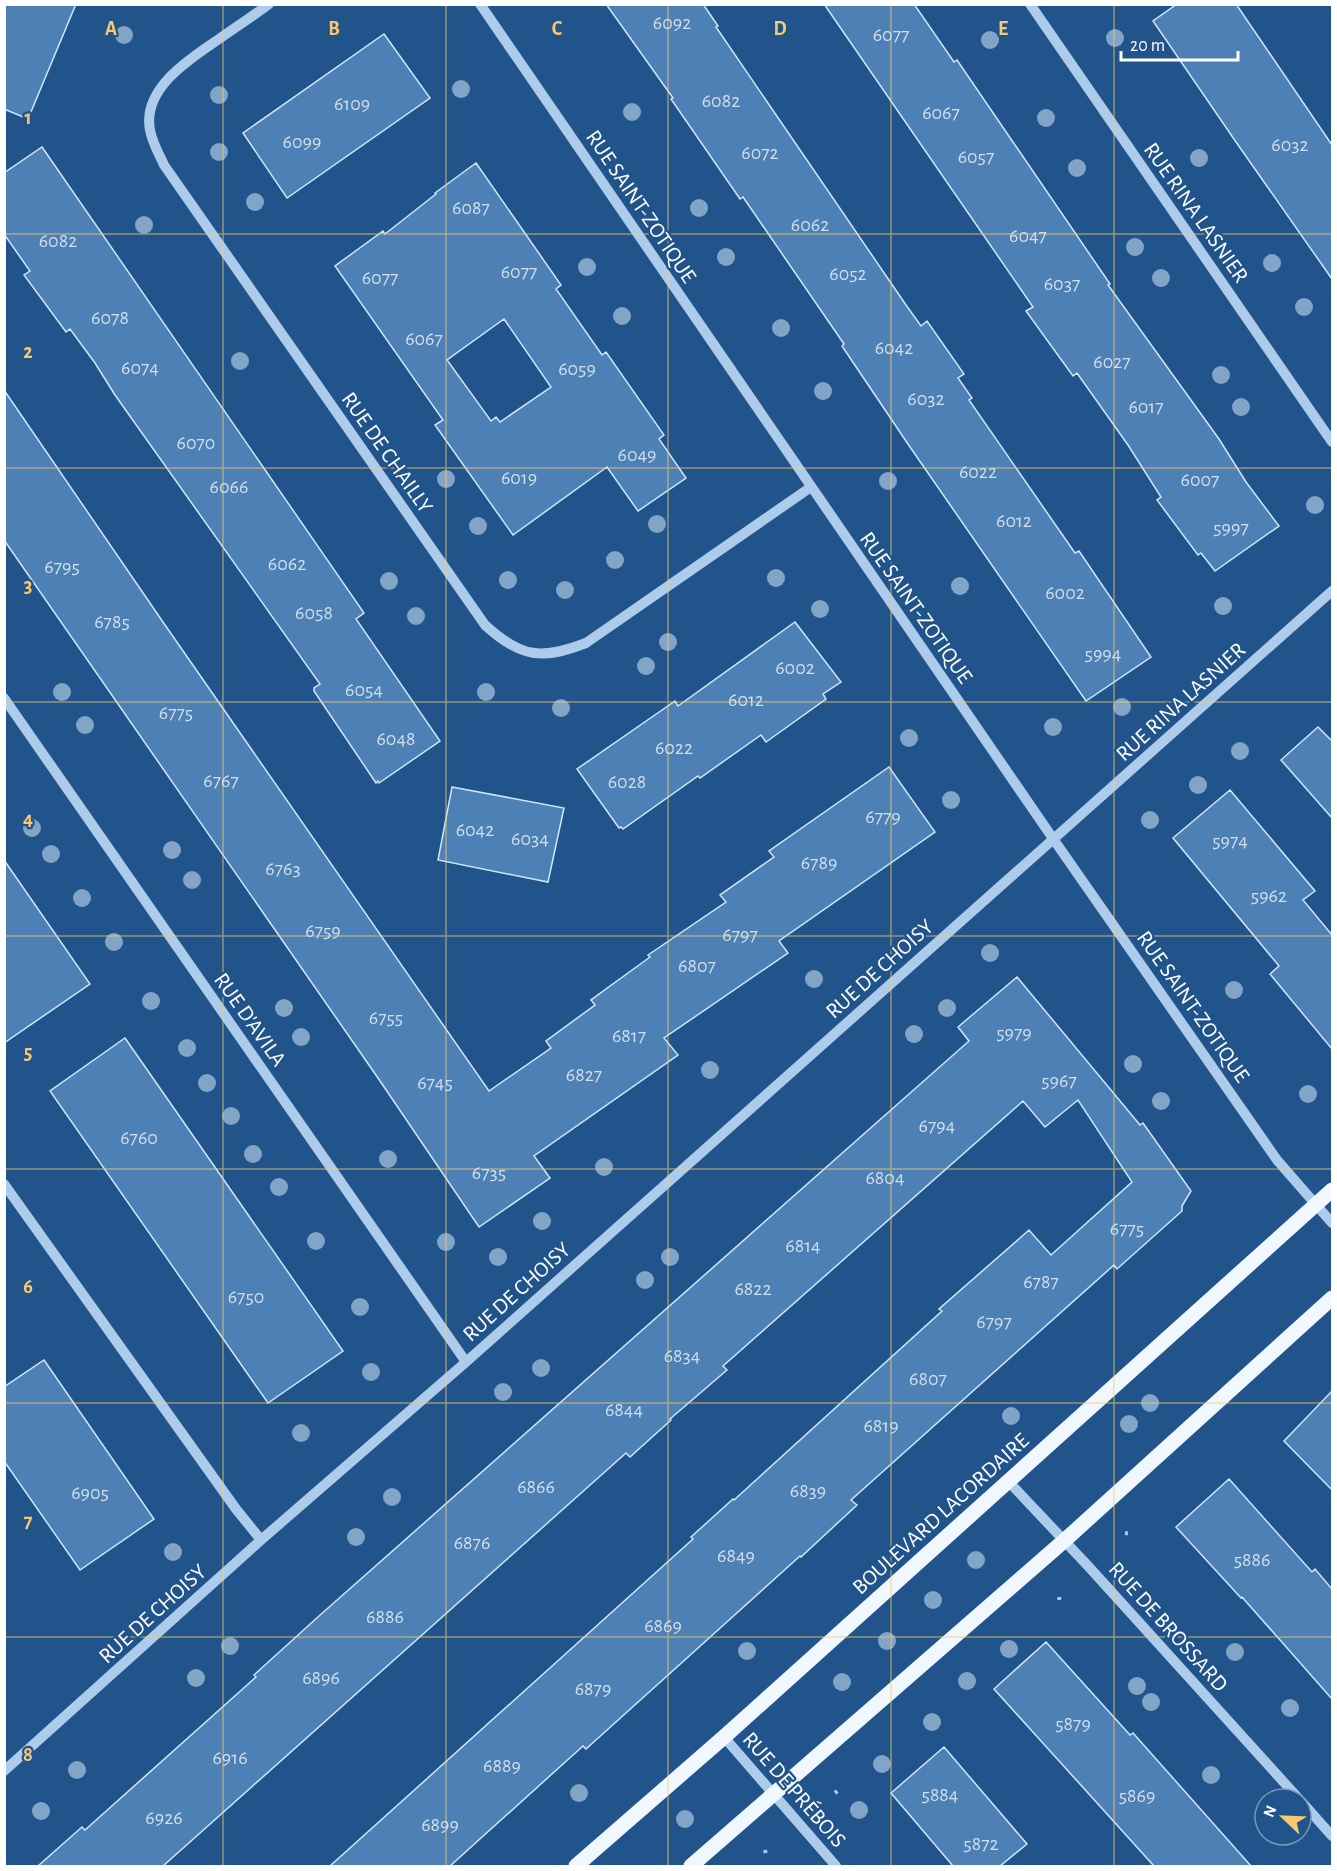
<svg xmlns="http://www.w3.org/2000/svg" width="1337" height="1871" font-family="'Alegreya Sans',sans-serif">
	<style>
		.building { fill: #4d80b4; stroke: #d2e5f8; stroke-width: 1.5; fill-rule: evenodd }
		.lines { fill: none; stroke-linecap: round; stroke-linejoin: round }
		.path { stroke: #adcceb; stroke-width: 4; stroke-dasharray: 3 4.5; stroke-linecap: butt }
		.minor { stroke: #adcceb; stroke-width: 10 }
		.major { stroke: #f1f7fe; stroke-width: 15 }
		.tree { fill: #82a4c7 }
		.grid { fill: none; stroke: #f8ca6e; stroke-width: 1.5; stroke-opacity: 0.55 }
		.labels { text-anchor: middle; stroke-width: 4.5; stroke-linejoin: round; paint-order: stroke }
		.number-label { font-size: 20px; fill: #d2dfec }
		.street-label { font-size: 22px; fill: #fff; stroke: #20548b }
		.grid-label { font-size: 20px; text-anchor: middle; font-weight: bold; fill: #f8ca6e; stroke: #20548b; stroke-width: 4.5; stroke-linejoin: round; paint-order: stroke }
	</style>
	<rect width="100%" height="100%" fill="#20548b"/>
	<path class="building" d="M4 4H76L28 119 4 109Z
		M606 4H703L718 26 716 27 906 305 921 326 927 321 964 374 958 378 972 398 969 400 1075 553 1079 551 1151 657 1086 701 910 447 842 346 844 344 743 197 740 199 671 99 673 98Z
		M824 4H914L954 62 957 60 1110 284 1108 285 1219 439 1246 482 1279 526 1215 571 1201 553 1198 555 1157 500 1161 497 1128 445 1077 373 1073 376 1026 311 1033 307Z
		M1177 4H1236L1332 145V279L1236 142 1153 21Z
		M384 34 430 98 287 198 243 133Z
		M42 147 364 613 356 619 440 741 379 783 378 781 376 783 314 691V688L320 684 115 395 95 363 70 329 66 332 24 275 30 271 4 234V173Z
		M476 163 561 285 556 289 602 355 606 352 664 435 659 439 686 478 638 511 607 467 513 535 435 425 443 420 335 266 383 231 385 234 436 194 435 193ZM504 319 551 387 500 422 496 417 491 421 447 360Z
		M4 390 165 625 489 1091 551 1048 546 1041 595 1005 591 1000 650 957 648 955 726 902 720 895 774 857 769 851 889 767 935 832 779 941 788 953 664 1038 678 1055 534 1156 550 1178 479 1227 378 1078 4 540Z
		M795 622 841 682 823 694 826 699 766 742 761 735 700 778 698 776 623 829 621 827 619 828 577 769 675 701 678 706Z
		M1318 727 1332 741V818L1281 760Z
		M452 787 564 808 548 882 438 860Z
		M1230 790 1315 891 1303 900 1332 935V1049L1270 974 1279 966 1173 838Z
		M4 860 90 984 4 1043Z
		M1017 977 1140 1125 1143 1123 1191 1191 1182 1206V1211L1117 1269 1114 1265 851 1500 857 1505 801 1557 800 1556 586 1749 583 1746 450 1866H330L693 1539 691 1537 733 1499 734 1500 942 1311 939 1309 1029 1230 1051 1255 1132 1182 1078 1100 1045 1127 1023 1101 723 1366 727 1370 670 1419 671 1420 630 1457 626 1453 163 1866H38L82 1827 85 1830 256 1677 254 1675 319 1616 969 1041 958 1027Z
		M125 1038 343 1351 268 1403 50 1091Z
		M44 1360 154 1519 80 1570 4 1461V1387Z
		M1332 1391V1490L1284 1441Z
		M1229 1479 1312 1572 1315 1569 1332 1589V1699L1242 1597 1241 1598 1176 1527Z
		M1046 1642 1130 1735 1133 1733 1251 1866H1154L994 1689Z
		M944 1747 1027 1844 1000 1866H953L891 1793Z"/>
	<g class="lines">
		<path class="path" d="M1125 1533 1131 1534
			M1059 1600 1060 1594
			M835 1793 840 1789
			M765 1850 766 1854"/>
		<path class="minor" d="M269 4C253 16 236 27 219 39 190 59 142 88 150 130 152 142 159 154 164 165L485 625C521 658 542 660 586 643L811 487
			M480 4 1054 840 1277 1160 1332 1223
			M1030 4 1332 442
			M4 698 466 1362
			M4 1184 236 1509 261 1540
			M1009 1482 1089 1567 1299 1799
			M724 1737 836 1866
			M4 1771 261 1540 466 1362 1332 591
			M1301 1801 1332 1836"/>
		<path class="major" d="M576 1866 724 1737 1332 1190
			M691 1866 1065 1540 1332 1298"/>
	</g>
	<g class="tree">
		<circle cx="124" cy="35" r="9"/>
		<circle cx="1115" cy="38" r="9"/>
		<circle cx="990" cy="40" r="9"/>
		<circle cx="461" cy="89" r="9"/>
		<circle cx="219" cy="95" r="9"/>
		<circle cx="632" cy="112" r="9"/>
		<circle cx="1046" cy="118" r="9"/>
		<circle cx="219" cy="152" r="9"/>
		<circle cx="1199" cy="158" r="9"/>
		<circle cx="1077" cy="168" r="9"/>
		<circle cx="255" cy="202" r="9"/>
		<circle cx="699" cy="208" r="9"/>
		<circle cx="144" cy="225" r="9"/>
		<circle cx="1135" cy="247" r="9"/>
		<circle cx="726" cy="257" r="9"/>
		<circle cx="1272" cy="263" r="9"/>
		<circle cx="587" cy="267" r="9"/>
		<circle cx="1161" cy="278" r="9"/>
		<circle cx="1304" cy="307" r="9"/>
		<circle cx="622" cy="316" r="9"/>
		<circle cx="781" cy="328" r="9"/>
		<circle cx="240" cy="361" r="9"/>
		<circle cx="1221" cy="375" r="9"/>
		<circle cx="823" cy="391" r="9"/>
		<circle cx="1241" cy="407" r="9"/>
		<circle cx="446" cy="479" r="9"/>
		<circle cx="888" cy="481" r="9"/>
		<circle cx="1315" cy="505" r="9"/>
		<circle cx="657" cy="524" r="9"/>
		<circle cx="478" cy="526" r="9"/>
		<circle cx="615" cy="560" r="9"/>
		<circle cx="776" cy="578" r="9"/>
		<circle cx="508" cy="580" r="9"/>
		<circle cx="389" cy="581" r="9"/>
		<circle cx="960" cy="586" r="9"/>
		<circle cx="565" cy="590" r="9"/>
		<circle cx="1223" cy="606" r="9"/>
		<circle cx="820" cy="609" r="9"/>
		<circle cx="416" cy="616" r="9"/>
		<circle cx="668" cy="642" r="9"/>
		<circle cx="646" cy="666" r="9"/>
		<circle cx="62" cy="692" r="9"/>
		<circle cx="486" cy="692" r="9"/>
		<circle cx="1122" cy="707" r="9"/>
		<circle cx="561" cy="708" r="9"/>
		<circle cx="85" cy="725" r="9"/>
		<circle cx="1053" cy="727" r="9"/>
		<circle cx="909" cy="738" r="9"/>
		<circle cx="1240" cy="751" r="9"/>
		<circle cx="1198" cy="785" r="9"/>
		<circle cx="951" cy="800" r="9"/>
		<circle cx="1150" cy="820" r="9"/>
		<circle cx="32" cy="828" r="9"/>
		<circle cx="172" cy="850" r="9"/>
		<circle cx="51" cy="854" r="9"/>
		<circle cx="192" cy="880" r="9"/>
		<circle cx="82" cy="898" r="9"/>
		<circle cx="114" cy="942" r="9"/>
		<circle cx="990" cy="953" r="9"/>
		<circle cx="814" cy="979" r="9"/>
		<circle cx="1234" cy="990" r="9"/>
		<circle cx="151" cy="1001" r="9"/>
		<circle cx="284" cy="1008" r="9"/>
		<circle cx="947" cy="1008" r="9"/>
		<circle cx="914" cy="1034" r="9"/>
		<circle cx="301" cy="1037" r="9"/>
		<circle cx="187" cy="1048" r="9"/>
		<circle cx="1133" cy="1064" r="9"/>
		<circle cx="710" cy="1070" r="9"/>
		<circle cx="207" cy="1083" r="9"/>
		<circle cx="1308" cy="1094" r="9"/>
		<circle cx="1161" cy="1101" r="9"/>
		<circle cx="231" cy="1116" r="9"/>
		<circle cx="253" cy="1154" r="9"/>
		<circle cx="388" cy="1159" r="9"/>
		<circle cx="604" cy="1167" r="9"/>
		<circle cx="279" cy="1187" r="9"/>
		<circle cx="542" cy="1221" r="9"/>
		<circle cx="316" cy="1241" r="9"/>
		<circle cx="446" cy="1242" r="9"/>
		<circle cx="498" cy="1257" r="9"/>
		<circle cx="670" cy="1257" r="9"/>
		<circle cx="645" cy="1280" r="9"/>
		<circle cx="360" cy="1307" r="9"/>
		<circle cx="541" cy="1368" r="9"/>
		<circle cx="371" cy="1372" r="9"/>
		<circle cx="503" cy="1392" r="9"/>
		<circle cx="1150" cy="1403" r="9"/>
		<circle cx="1011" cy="1416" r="9"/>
		<circle cx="1129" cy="1424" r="9"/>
		<circle cx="301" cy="1433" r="9"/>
		<circle cx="392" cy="1497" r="9"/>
		<circle cx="356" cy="1537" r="9"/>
		<circle cx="173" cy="1552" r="9"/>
		<circle cx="976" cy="1560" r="9"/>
		<circle cx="933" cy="1600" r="9"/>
		<circle cx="887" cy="1641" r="9"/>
		<circle cx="230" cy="1646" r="9"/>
		<circle cx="1009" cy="1649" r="9"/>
		<circle cx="747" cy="1651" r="9"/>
		<circle cx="1235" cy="1652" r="9"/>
		<circle cx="196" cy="1678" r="9"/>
		<circle cx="967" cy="1681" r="9"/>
		<circle cx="842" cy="1682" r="9"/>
		<circle cx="1137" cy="1686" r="9"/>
		<circle cx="1151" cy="1702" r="9"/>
		<circle cx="1290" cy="1708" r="9"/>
		<circle cx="932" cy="1722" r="9"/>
		<circle cx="882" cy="1764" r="9"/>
		<circle cx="77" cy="1770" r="9"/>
		<circle cx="1211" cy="1775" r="9"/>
		<circle cx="579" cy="1793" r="9"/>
		<circle cx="859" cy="1810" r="9"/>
		<circle cx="41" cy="1811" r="9"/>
		<circle cx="685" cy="1819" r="9"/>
	</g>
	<path class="grid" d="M223 4V1866M446 4V1866M668 4V1866M891 4V1866M1114 4V1866M4 234H1332M4 468H1332M4 702H1332M4 936H1332M4 1169H1332M4 1403H1332M4 1637H1332"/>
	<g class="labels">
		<g class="number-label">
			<text x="672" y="29">6092</text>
			<text x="891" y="41">6077</text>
			<text x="721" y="107">6082</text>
			<text x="352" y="110">6109</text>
			<text x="941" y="119">6067</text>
			<text x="302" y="148">6099</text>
			<text x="1290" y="151">6032</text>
			<text x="760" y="159">6072</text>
			<text x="976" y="163">6057</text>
			<text x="471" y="214">6087</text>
			<text x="810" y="231">6062</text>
			<text x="1028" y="242">6047</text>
			<text x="58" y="247">6082</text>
			<text x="519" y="278">6077</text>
			<text x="848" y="280">6052</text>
			<text x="380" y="284">6077</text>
			<text x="1062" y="290">6037</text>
			<text x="110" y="324">6078</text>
			<text x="424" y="345">6067</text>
			<text x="894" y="354">6042</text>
			<text x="1112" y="368">6027</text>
			<text x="140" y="374">6074</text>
			<text x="577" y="375">6059</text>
			<text x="926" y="405">6032</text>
			<text x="1146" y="413">6017</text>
			<text x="196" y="449">6070</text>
			<text x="637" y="461">6049</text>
			<text x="978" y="478">6022</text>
			<text x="519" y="484">6019</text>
			<text x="1200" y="486">6007</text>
			<text x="229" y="493">6066</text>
			<text x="1014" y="527">6012</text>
			<text x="1231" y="534">5997</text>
			<text x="287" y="570">6062</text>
			<text x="62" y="573">6795</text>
			<text x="1065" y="599">6002</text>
			<text x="314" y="619">6058</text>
			<text x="112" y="628">6785</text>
			<text x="1103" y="660">5994</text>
			<text x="795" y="674">6002</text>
			<text x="364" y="696">6054</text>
			<text x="746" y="706">6012</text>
			<text x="176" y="719">6775</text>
			<text x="396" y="745">6048</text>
			<text x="674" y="754">6022</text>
			<text x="221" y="787">6767</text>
			<text x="627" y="788">6028</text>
			<text x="883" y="823">6779</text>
			<text x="475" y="836">6042</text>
			<text x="530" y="845">6034</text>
			<text x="1230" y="847">5974</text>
			<text x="819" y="869">6789</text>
			<text x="283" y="875">6763</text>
			<text x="1269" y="902">5962</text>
			<text x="323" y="937">6759</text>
			<text x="740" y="941">6797</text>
			<text x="697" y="972">6807</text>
			<text x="386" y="1024">6755</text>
			<text x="1014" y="1039">5979</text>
			<text x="629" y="1042">6817</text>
			<text x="584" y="1081">6827</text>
			<text x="1059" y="1087">5967</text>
			<text x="435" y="1089">6745</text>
			<text x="937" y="1132">6794</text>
			<text x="139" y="1144">6760</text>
			<text x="489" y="1179">6735</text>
			<text x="885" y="1184">6804</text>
			<text x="1127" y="1235">6775</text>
			<text x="803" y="1252">6814</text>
			<text x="1041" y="1288">6787</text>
			<text x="753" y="1295">6822</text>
			<text x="246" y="1303">6750</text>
			<text x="994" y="1328">6797</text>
			<text x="682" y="1362">6834</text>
			<text x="928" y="1385">6807</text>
			<text x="624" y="1416">6844</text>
			<text x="881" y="1432">6819</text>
			<text x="536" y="1493">6866</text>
			<text x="808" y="1497">6839</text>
			<text x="90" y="1499">6905</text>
			<text x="472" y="1549">6876</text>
			<text x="736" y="1562">6849</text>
			<text x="1252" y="1566">5886</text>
			<text x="385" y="1623">6886</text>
			<text x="663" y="1632">6869</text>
			<text x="321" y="1684">6896</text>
			<text x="593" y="1695">6879</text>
			<text x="1073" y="1730">5879</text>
			<text x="230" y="1764">6916</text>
			<text x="502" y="1772">6889</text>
			<text x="940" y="1801">5884</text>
			<text x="1137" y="1802">5869</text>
			<text x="164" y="1824">6926</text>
			<text x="440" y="1831">6899</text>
			<text x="981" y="1850">5872</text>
		</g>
		<g class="street-label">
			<text transform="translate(642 206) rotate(56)" y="8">RUE SAINT-ZOTIQUE</text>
			<text transform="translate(1197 212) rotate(55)" y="8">RUE RINA LASNIER</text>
			<text transform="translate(388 452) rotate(55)" y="8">RUE DE CHAILLY</text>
			<text transform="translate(917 607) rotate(55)" y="8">RUE SAINT-ZOTIQUE</text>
			<text transform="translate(1180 701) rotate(-42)" y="8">RUE RINA LASNIER</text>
			<text transform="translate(879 968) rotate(-42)" y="8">RUE DE CHOISY</text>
			<text transform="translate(1194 1006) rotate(55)" y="8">RUE SAINT-ZOTIQUE</text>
			<text transform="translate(251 1019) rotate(55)" y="8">RUE D'AVILA</text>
			<text transform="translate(516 1291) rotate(-42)" y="8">RUE DE CHOISY</text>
			<text transform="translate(940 1513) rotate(-42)" y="8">BOULEVARD LACORDAIRE</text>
			<text transform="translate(152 1613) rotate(-42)" y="8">RUE DE CHOISY</text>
			<text transform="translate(1169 1626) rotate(48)" y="8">RUE DE BROSSARD</text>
			<text transform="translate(795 1789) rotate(49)" y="8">RUE DE PRÉBOIS</text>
		</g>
	</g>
	<g class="grid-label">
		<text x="111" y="35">A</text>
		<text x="334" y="35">B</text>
		<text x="557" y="35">C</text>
		<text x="780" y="35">D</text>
		<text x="1003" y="35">E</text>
		<text x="28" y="124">1</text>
		<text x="28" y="358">2</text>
		<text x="28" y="592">3</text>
		<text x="28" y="825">4</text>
		<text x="28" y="1059">5</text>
		<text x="28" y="1293">6</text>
		<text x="28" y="1527">7</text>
		<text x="28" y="1761">8</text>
	</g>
	<rect width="1337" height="1871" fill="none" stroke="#ffffff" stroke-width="12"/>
	<g transform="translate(1283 1817) rotate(293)"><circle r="28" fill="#20548b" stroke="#7998b9" stroke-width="1.5"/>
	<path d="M0-4.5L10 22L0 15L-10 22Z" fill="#f8ca6e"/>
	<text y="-9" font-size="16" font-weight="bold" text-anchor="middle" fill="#ffffff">N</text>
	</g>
	<path d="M1121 51v9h117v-9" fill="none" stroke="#ffffff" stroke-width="3"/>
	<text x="1130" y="51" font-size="18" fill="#ffffff" stroke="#20548b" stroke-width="4.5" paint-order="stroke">20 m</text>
</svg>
